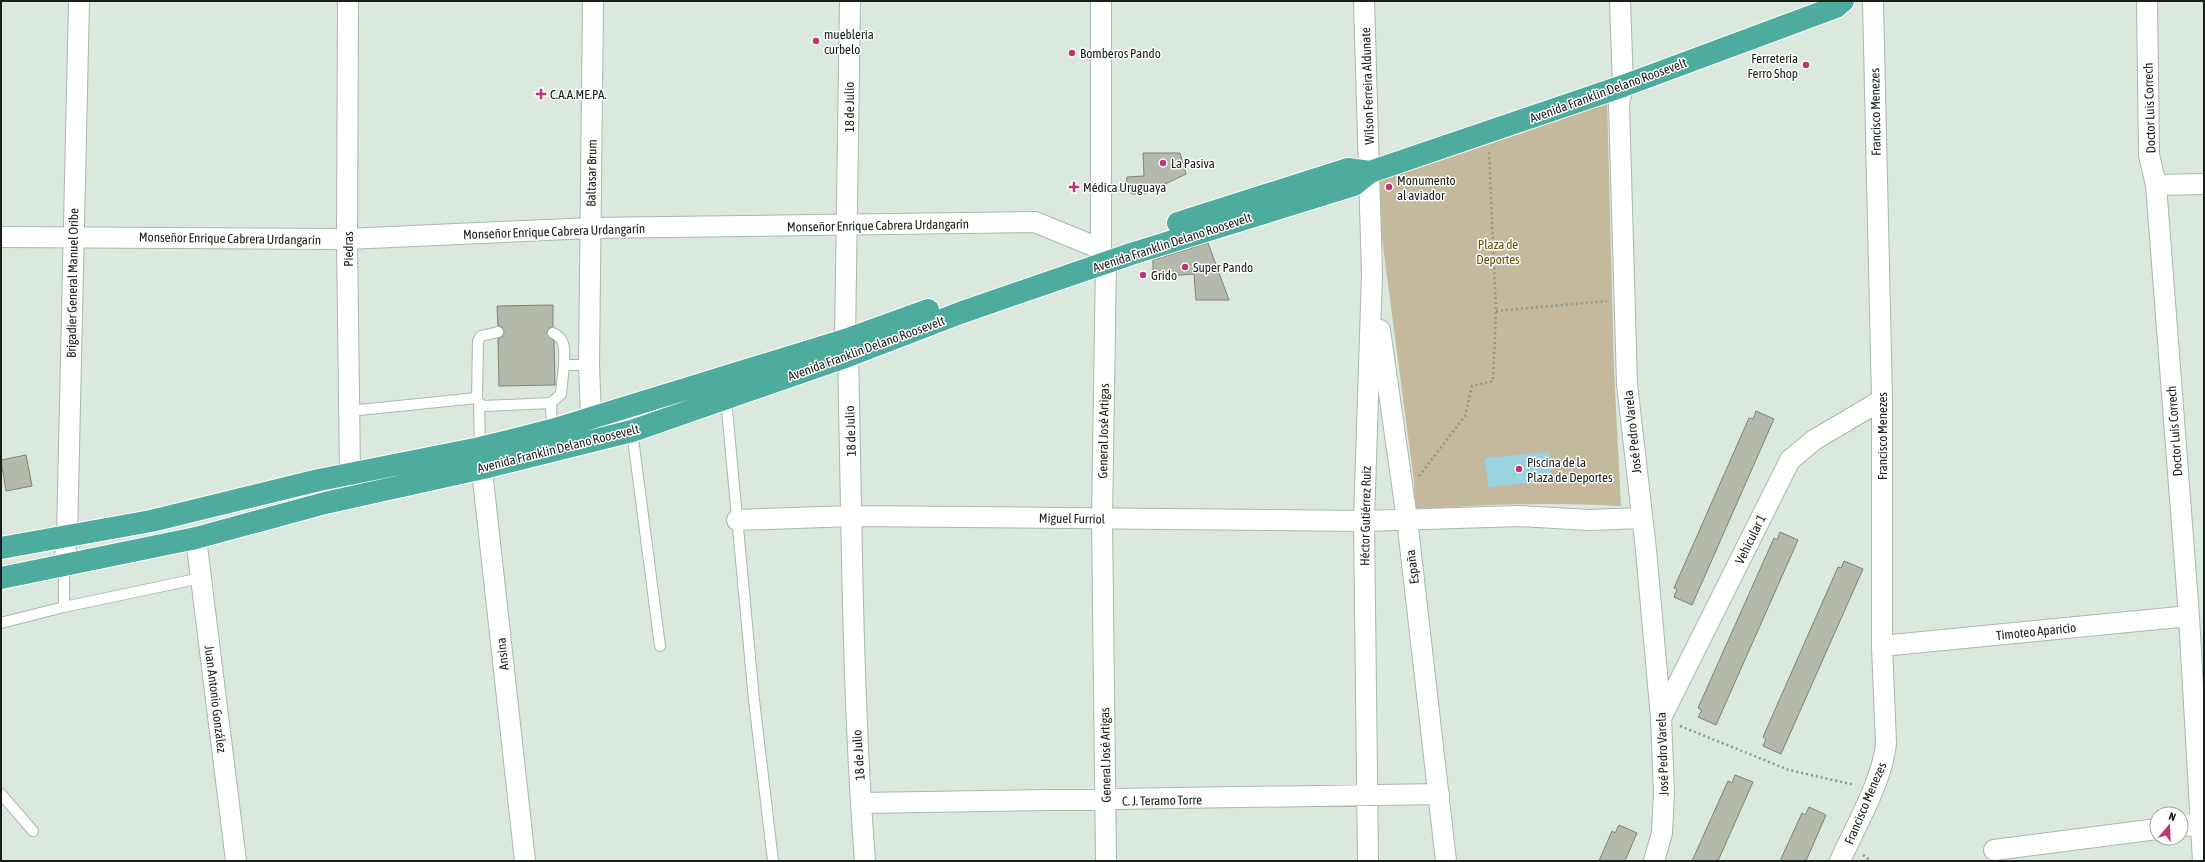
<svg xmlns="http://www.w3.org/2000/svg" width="2205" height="862" font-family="'Asap Condensed',sans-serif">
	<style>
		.green { fill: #c4b99d }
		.water { fill: #9bd2df }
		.building { fill: #b5b9ab; stroke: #7f8275 }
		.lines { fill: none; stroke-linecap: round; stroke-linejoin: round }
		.lane-casing { stroke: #aab7ad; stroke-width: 12 }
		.street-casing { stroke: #aab7ad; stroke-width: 22 }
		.highway-casing { stroke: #fff; stroke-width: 24 }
		.path { stroke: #8d988f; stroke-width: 2.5; stroke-dasharray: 2 3; stroke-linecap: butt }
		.lane { stroke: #fff; stroke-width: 10 }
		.street { stroke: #fff; stroke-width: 20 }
		.highway { stroke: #4eac9e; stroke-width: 22 }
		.poi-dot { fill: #bd3676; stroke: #fff; stroke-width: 1.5 }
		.labels { text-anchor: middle; stroke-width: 3; stroke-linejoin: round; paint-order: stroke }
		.poi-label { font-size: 13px; fill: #191e1a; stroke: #fff; text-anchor: start }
		.street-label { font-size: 13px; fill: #191e1a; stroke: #fff }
		.park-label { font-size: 13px; fill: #654e00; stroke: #fff }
	</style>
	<rect width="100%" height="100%" fill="#dae8dd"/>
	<path class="green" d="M1607 97 1614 370 1621 506C1552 502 1484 504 1415 510L1414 482 1378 208 1375 175Z"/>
	<path class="water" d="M1549 452 1552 481 1488 487 1485 458Z"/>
	<path class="building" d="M1143 153H1180L1186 174 1144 194H1132L1126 189 1127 177 1144 176Z
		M1208 243 1229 300H1196L1194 274 1153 277V260Z
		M553 305V327L549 328 547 333 554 341 555 385 499 386 498 339 503 336 504 331 502 327 498 326 497 306Z
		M1756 411 1774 419 1692 605 1674 597 1677 589 1674 588 1749 418 1753 419Z
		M26 455 32 486 6 491 1 460Z
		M1780 532 1798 540 1716 725 1698 717 1702 710 1698 708 1774 538 1777 540Z
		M1844 561 1863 569 1781 754 1763 746 1766 739 1763 737 1838 567 1841 568Z
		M1735 775 1753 782 1718 861H1692L1728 781 1732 783Z
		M1809 807 1826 815 1806 861H1780L1802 813 1805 815Z
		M1619 825 1637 833 1625 861H1599L1612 831 1615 833Z"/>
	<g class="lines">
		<g class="lane-casing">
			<path id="lane" d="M553 333C567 339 564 352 564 365H589
				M477 398 479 403 484 406 551 403 561 394 564 365
				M726 399 754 700 773 861
				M479 403 480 448
				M551 403 552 430
				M349 411 477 398 478 341 481 336 498 332
				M632 431 660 646
				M64 566V607
				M1 623 64 607 201 578
				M1 794 33 831"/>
		</g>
		<g class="street-casing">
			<path id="street" d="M348 1 347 239 350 474 352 496
				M593 1 589 365 591 417 595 432
				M850 1 845 340 848 356C852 525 852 693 865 861
				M1101 1V249L1106 262 1102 519 1106 861
				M1364 1 1372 274 1364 521 1368 861
				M1620 1 1623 86 1619 104 1627 384 1646 550 1661 718 1664 793 1662 833 1654 861
				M2147 1 2149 155 2156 185 2189 616 2203 861
				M2156 185 2204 184
				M1 237 347 239 590 228 1035 222 1101 249
				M1380 330 1407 519 1446 861
				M480 452 525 861
				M737 520 852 516 1364 521 1519 516 1589 520 1641 518
				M196 538 236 861
				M64 566 67 537 79 1
				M1882 646 2189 616
				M1661 718 1790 460 1814 440 1882 400
				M861 803 1439 794
				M2181 826 2201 824
				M1994 850 2157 829
				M1840 861C1855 827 1883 780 1886 743L1882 646V400L1873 1"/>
		</g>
		<g class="highway-casing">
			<path id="highway" d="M1178 223 1348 169 1370 172
				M1 548 151 521 319 480 480 448 552 430 845 340 928 310
				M1 578 196 538 325 503 483 468 632 431 848 356 960 313 1131 254 1354 185 1370 172 1623 86 1836 7 1843 1"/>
		</g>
		<path class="path" d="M1496 311 1607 301
			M1419 476 1465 416 1472 386 1493 381 1496 311 1489 151
			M1680 726 1789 770 1855 785
			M1863 855 1871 861"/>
		<use href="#lane" class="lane"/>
		<use href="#street" class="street"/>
		<use href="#highway" class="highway"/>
	</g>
	<g class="poi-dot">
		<circle cx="816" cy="41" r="4"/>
		<circle cx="1072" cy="53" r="4"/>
		<circle cx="1806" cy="65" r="4"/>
		<path d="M539 88h4v4h4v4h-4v4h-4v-4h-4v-4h4z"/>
		<circle cx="1163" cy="163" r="4"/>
		<path d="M1072 181h4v4h4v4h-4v4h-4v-4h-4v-4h4z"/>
		<circle cx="1389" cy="187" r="4"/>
		<circle cx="1185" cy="267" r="4"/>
		<circle cx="1143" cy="275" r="4"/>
		<circle cx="1519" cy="469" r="4"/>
	</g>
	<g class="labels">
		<g class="poi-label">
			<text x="824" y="39">muebleria<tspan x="824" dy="15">curbelo</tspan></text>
			<text x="1080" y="58">Bomberos Pando</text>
			<text x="1798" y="63" text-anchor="end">Ferretería<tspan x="1798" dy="15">Ferro Shop</tspan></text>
			<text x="550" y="99">C.A.A.ME.PA.</text>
			<text x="1171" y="168">La Pasiva</text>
			<text x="1397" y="185">Monumento<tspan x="1397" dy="15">al aviador</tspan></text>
			<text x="1083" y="192">Médica Uruguaya</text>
			<text x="1193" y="272">Super Pando</text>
			<text x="1151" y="280">Grido</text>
			<text x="1527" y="467">Piscina de la<tspan x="1527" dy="15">Plaza de Deportes</tspan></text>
		</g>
		<g class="street-label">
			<text transform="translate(1367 86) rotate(-92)" y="5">Wilson Ferreira Aldunate</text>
			<text transform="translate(1608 90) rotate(-20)" y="5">Avenida Franklin Delano Roosevelt</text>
			<text transform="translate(849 107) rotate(-90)" y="5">18 de Julio</text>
			<text transform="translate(2149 108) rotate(-92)" y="5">Doctor Luis Correch</text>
			<text transform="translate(1875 112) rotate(-91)" y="5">Francisco Menezes</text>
			<text transform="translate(591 173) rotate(-89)" y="5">Baltasar Brum</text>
			<text transform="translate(878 225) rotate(-1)" y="5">Monseñor Enrique Cabrera Urdangarín</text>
			<text transform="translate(554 231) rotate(-2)" y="5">Monseñor Enrique Cabrera Urdangarín</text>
			<text transform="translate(230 238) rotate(1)" y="5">Monseñor Enrique Cabrera Urdangarín</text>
			<text transform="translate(1172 242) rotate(-18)" y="5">Avenida Franklin Delano Roosevelt</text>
			<text transform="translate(348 249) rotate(-90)" y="5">Piedras</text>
			<text transform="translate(72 283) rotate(-89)" y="5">Brigadier General Manuel Oribe</text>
			<text transform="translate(866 348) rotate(-20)" y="5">Avenida Franklin Delano Roosevelt</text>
			<text transform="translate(850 431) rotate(-92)" y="5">18 de Julio</text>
			<text transform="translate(1103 431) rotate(-89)" y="5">General José Artigas</text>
			<text transform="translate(2174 431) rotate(-94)" y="5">Doctor Luis Correch</text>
			<text transform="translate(1632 432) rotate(-96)" y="5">José Pedro Varela</text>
			<text transform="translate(1882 436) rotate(-90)" y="5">Francisco Menezes</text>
			<text transform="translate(558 448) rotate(-14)" y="5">Avenida Franklin Delano Roosevelt</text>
			<text transform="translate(1365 516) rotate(-89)" y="5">Héctor Gutiérrez Ruiz</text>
			<text transform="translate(1072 518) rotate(1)" y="5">Miguel Furriol</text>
			<text transform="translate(1750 539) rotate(-64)" y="5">Vehicular 1</text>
			<text transform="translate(1412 567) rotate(-97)" y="5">España</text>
			<text transform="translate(2036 631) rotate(-6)" y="5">Timoteo Aparicio</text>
			<text transform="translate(502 654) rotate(-96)" y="5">Ansina</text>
			<text transform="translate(216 699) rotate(83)" y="5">Juan Antonio González</text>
			<text transform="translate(1662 754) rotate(-92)" y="5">José Pedro Varela</text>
			<text transform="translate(858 755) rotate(-94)" y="5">18 de Julio</text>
			<text transform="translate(1105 755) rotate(-91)" y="5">General José Artigas</text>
			<text transform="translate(1162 800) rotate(-1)" y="5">C. J. Teramo Torre</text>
			<text transform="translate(1865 803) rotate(-67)" y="5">Francisco Menezes</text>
		</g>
		<g class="park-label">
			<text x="1498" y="249">Plaza de<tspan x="1498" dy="15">Deportes</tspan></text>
		</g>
	</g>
	<rect width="2205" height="862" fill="none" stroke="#191e1a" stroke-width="4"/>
	<g transform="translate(2169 826) rotate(19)"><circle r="19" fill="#ffffff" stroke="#a3a5a3"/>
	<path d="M0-3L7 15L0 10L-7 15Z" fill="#bd3676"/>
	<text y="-6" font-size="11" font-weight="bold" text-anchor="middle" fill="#191e1a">N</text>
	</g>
</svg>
